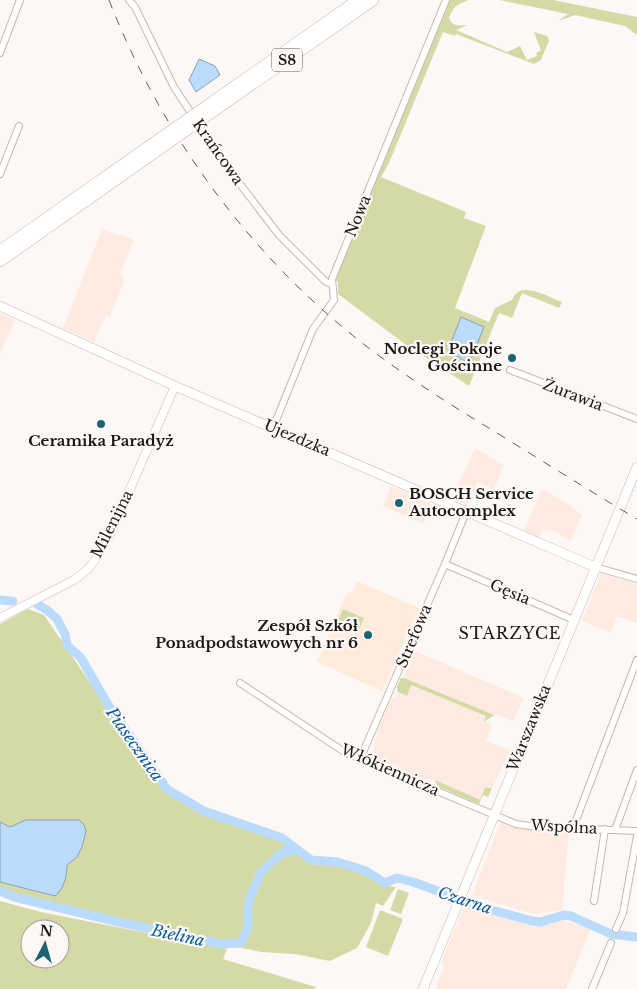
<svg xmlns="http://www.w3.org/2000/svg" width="637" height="989" font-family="'Libre Baskerville',serif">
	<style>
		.commercial { fill: #fdebe1 }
		.education { fill: #ffebdb }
		.green { fill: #d3daa6; fill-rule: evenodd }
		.water { fill: #bbdbfd; stroke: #8ba0b7 }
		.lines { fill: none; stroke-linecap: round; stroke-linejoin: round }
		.river { stroke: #bbdbfd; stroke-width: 9 }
		.minor-casing { stroke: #c4b8b1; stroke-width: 8 }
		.tertiary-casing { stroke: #c4b8b1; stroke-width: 9 }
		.secondary-casing { stroke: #c4b8b1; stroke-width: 10 }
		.motorway-casing { stroke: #c4b8b1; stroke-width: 12 }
		.minor { stroke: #fff; stroke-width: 6 }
		.tertiary { stroke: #fff; stroke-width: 8 }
		.secondary { stroke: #fff; stroke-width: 9 }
		.motorway { stroke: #fff; stroke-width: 11 }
		.rail { stroke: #615d5a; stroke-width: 1; stroke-dasharray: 9 9; stroke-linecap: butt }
		.motorway-bridge-casing { stroke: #c4b8b1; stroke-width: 12; stroke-linecap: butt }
		.motorway-bridge { stroke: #fff; stroke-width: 11 }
		.poi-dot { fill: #1c6473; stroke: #fdf8f5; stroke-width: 2 }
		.labels { text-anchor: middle; stroke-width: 4.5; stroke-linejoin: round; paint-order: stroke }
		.shield { fill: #fdf8f5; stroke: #605b58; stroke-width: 1 }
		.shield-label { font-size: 14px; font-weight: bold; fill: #1c1815 }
		.street-label { font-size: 15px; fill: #1c1815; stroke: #fdf8f5 }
		.poi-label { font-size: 15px; font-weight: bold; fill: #1c1815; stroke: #fdf8f5; text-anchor: end }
		.neighbourhood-label { font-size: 16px; letter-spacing: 1px; fill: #1c1815; stroke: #fdf8f5 }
		.water-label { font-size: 16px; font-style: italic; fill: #065a9b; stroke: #fdf8f5 }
	</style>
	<rect width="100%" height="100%" fill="#fdf8f5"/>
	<path class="commercial" d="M102 229 134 240 121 272 124 282 110 316 106 315 94 342 63 328Z
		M0 313 15 320 0 354Z
		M475 448 504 465 494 489 477 482 467 506 452 499Z
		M391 486 431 504 423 524 383 506Z
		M542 489 568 504 582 515 571 541 549 529 548 531 543 529 539 538 524 531Z
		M601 573 637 584V623L617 616 611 633 582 621Z
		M415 651 524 698 513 721 497 715 485 720V722L492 725 486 741 510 750 488 797 483 795 479 804 437 786 435 780 429 778 424 781 399 770 398 766 393 763 388 765 372 759 377 732 392 698 396 697 397 694V687L401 678H404Z
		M501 822 518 828 569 833 562 910 532 914 472 895Z
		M470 906 534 927 562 920 591 928 566 989H435L445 964 441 963 463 909Z"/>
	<path class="education" d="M357 581 419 608 382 691 317 662 347 592 352 593Z"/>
	<path class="green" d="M448 0H468C457 5 454 5 449 18 453 28 460 25 468 25L456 30 507 52 520 46 527 60 537 56 536 53 541 50 534 32 547 36 549 40 541 60 534 64 456 34 455 36 443 32 389 163 381 177 466 212 464 218 486 226 455 308 489 322 495 308 512 300C520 279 548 297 562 302L559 308 522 293 512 318 499 313 469 386 405 344 338 294V282L334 279Z
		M499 0H553L637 17V35L625 26 575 15 558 21 568 14Z
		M28 609 44 615 140 756 166 790 203 811 269 835 294 851 313 865C330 864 347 867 363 873 377 878 380 886 396 887L383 906 376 903 371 923 357 948 330 961 295 954 261 952 123 922 14 895 0 889V624Z
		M343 609 364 618 359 630 338 621Z
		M401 678H404L494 715 484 722 486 716 411 685 407 696 398 692 397 687Z
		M435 780 480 800 485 788H492L488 797 483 795 479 804 437 786Z
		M398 889 409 893 401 914 390 910Z
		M0 901 41 912 227 949 223 959 316 987 315 989H0ZM30 929H60V959H30Z
		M380 910 403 919 388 956 366 947Z"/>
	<path class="water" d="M199 59 215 66 220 75 196 92 189 80Z
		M461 317 484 327 469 364 448 350Z
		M26 820H79L84 825 86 831 82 847 77 857 67 865C67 876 64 889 55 896L0 882V822L10 827Z"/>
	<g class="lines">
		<path class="river" d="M0 600 13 601
			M38 605 47 610 57 619 65 634 67 645 81 658 107 703 167 789 204 811 282 838 311 860 338 862 366 871 385 883 397 878 413 882 485 908 532 921 540 922 564 915 571 916 611 934 637 937
			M0 891 14 897 123 923 221 944 241 943 248 928V903L261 872 282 853 298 850"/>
		<g class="minor-casing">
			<path id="minor" d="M129 0 135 7 174 87 223 162 279 235 326 282 332 284
				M0 53 20 0
				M0 174 19 126
				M510 370 637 419
				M273 428 313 329 334 300 332 279 446 0
				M445 564 574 620
				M595 567 637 579
				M240 683 346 753 516 824 537 827 637 831
				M360 759 445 564 466 512
				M573 828 637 660
				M615 830 637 770
				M594 901 605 829
				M616 929 623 913 637 836
				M592 989 611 943"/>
		</g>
		<g class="tertiary-casing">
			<path id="tertiary" d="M0 618 74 580 87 570 95 560 110 535 175 386"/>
		</g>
		<g class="secondary-casing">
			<path id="secondary" d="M0 306 175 386 595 567
				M423 989 637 467"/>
		</g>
		<g class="motorway-casing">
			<path id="motorway" d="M197 113 358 0
				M202 119 373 0
				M0 251 151 145
				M0 261 155 152"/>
		</g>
		<use href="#minor" class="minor"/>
		<use href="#tertiary" class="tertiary"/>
		<use href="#secondary" class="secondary"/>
		<use href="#motorway" class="motorway"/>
		<path class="rail" d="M109 0C163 138 253 260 370 349 411 380 454 407 497 433 544 462 590 491 637 519"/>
		<g class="motorway-bridge-casing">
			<path id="motorway-bridge" d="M151 145 197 113
				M155 152 202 119"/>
		</g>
		<use href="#motorway-bridge" class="motorway-bridge"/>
	</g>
	<g class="poi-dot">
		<circle cx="512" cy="358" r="5"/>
		<circle cx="101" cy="424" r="5"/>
		<circle cx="399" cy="503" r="5"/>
		<circle cx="368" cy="635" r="5"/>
	</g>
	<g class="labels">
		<rect class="shield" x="272" y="48.5" width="30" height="23" rx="4"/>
		<g class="shield-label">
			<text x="287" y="65">S8</text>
		</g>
		<g class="street-label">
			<text transform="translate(218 152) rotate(55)" y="5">Krańcowa</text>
			<text transform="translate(358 216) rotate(-68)" y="5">Nowa</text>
			<text transform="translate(573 395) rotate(21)" y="5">Żurawia</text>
			<text transform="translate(297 438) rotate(23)" y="5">Ujezdzka</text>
			<text transform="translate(112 524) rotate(-63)" y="5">Milenijna</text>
			<text transform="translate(510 592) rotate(23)" y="5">Gęsia</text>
			<text transform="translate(414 636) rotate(-67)" y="5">Strefowa</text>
			<text transform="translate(529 728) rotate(-68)" y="5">Warszawska</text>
			<text transform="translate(390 770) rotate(24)" y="5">Włókiennicza</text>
			<text transform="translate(564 827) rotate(3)" y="5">Wspólna</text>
		</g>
		<g class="poi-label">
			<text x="502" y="354">Noclegi Pokoje<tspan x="502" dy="17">Gościnne</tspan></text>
			<text x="101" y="446" text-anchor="middle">Ceramika Paradyż</text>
			<text x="409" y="499" text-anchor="start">BOSCH Service<tspan x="409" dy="17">Autocomplex</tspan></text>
			<text x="358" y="631">Zespół Szkół<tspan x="358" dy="17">Ponadpodstawowych nr 6</tspan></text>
		</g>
		<g class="neighbourhood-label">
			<text x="510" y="639">STARZYCE</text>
		</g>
		<g class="water-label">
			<text transform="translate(135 744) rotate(55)" y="6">Piasecznica</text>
			<text transform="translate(465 900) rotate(18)" y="6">Czarna</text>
			<text transform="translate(178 935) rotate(12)" y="6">Bielina</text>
		</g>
	</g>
	<g transform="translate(45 944) rotate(6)"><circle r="24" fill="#fdf8f5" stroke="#a39e9b"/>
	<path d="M0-4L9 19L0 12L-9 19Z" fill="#1c6473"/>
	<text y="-8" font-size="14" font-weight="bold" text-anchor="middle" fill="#1c1815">N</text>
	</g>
</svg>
